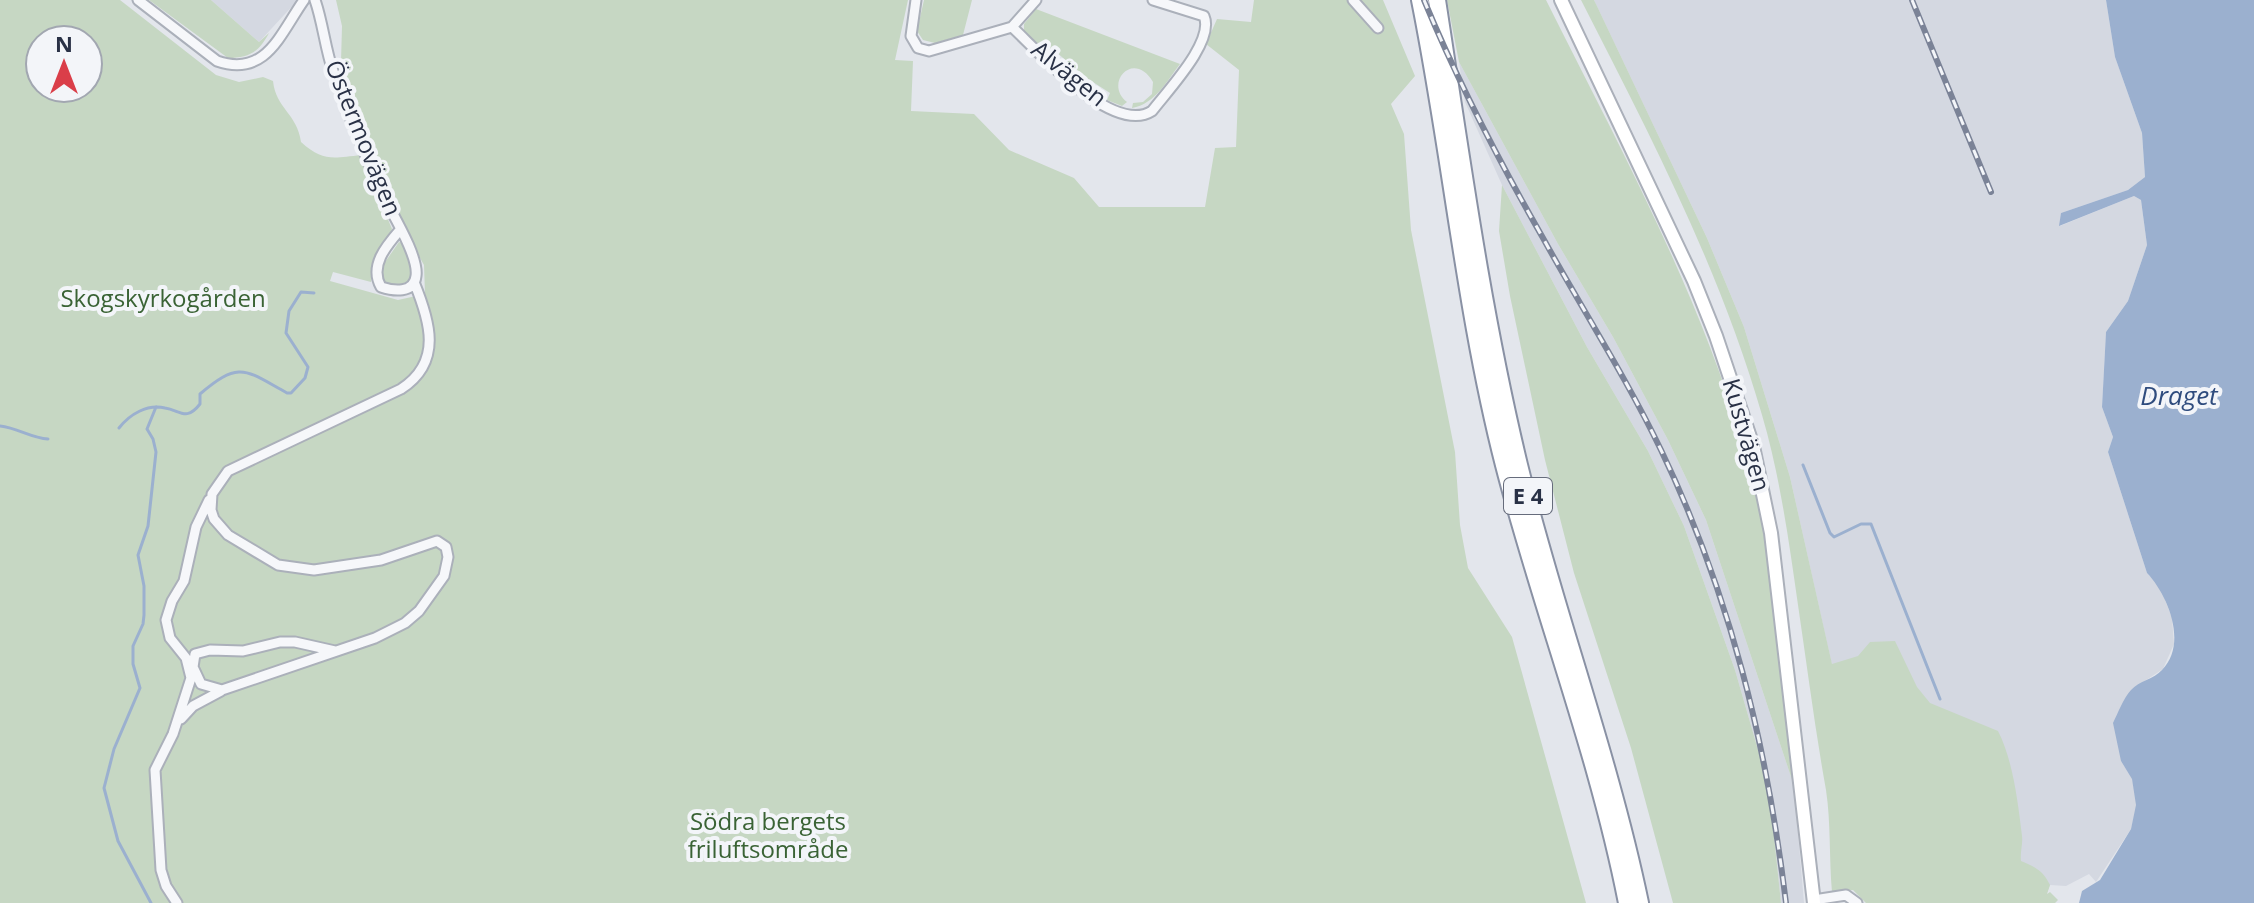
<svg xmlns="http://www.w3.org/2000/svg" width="2254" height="903" font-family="'Open Sans',sans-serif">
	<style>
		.built { fill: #d4d8e1 }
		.green { fill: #c6d7c3; fill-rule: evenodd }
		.water { fill: #9bb0cf }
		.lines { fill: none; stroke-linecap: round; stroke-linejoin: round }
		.stream { stroke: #9bb0cf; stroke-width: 3 }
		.street-casing { stroke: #abb0ba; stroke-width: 13 }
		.secondary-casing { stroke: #abb0ba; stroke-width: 16 }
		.highway-casing { stroke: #8991a4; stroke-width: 20 }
		.street { stroke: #f6f7fa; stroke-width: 9 }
		.secondary { stroke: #fff; stroke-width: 12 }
		.highway { stroke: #fff; stroke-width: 16 }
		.rail-casing { stroke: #7b8397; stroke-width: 6 }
		.rail { stroke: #f3f5f9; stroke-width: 3; stroke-dasharray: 9; stroke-linecap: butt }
		.labels { text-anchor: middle; stroke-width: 8; stroke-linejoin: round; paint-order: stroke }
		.shield { fill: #f3f5f9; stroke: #666c7c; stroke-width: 2 }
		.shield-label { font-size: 22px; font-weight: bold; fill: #293146 }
		.street-label { font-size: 24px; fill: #293146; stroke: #f3f5f9 }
		.park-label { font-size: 24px; fill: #3a6335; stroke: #f3f5f9 }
		.water-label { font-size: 26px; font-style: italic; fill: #2f4c7e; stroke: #f3f5f9 }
	</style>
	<rect width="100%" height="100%" fill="#e3e6ec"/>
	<path class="built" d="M211 0H298L259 42Z
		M1594 0H2106L2115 57 2142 133 2145 177 2128 190 2061 213 2060 226 2134 196 2141 200 2147 245 2128 301 2106 332 2102 407 2113 437 2108 452 2147 573 2160 587 2172 618 2174 644 2163 669 2131 690 2121 761 2132 778 2137 805 2131 829 2096 882 2089 874 2066 886 2050 885 2046 895 1832 665 1790 477 1744 327 1707 238Z
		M1459 62 1558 244 1613 337 1668 440 1706 520 1794 786 1804 903H1781L1769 788 1735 670 1684 526 1648 451 1587 347 1502 185 1465 102Z"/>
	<path class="green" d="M0 0H120L216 75 239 82 263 77 273 81C276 109 297 113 301 142 323 162 333 158 361 155L392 229 373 266 371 282 333 272 330 281 398 300 425 294 424 265 407 235 373 158 341 62 342 26 336 0H908L895 60 913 61 911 111 974 114 1009 150 1074 178 1099 207H1205L1215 148 1236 147 1239 70 1206 44 1217 19 1251 22 1254 0H1383L1415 76 1391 104 1404 134 1411 230 1455 452 1460 525 1468 568 1512 637 1586 903H0ZM40 40H88V88H40Z
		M149 0H211L259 42 269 33C259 52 249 58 228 58Z
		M924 0H972L963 35 935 43 923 40 917 31Z
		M1447 0H1546C1618 144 1697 288 1743 444 1775 554 1781 672 1794 786L1706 520 1668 440 1613 337 1558 244 1459 62Z
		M1581 0H1594L1596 4 1707 238 1744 327 1790 477 1832 664 1858 656 1870 642 1895 641 1917 687 1930 703 1998 731C2013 760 2018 803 2022 836 2023 844 2020 852 2021 861 2035 867 2043 870 2050 885L2047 894 2050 892 2058 900 2055 903H1866L1853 890 1832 892C1829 858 1831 823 1826 790 1815 729 1807 666 1798 605 1789 542 1780 476 1762 415 1720 269 1650 135 1581 0Z
		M1036 9 1180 64C1167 81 1155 104 1132 108L1133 103 1143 102 1152 94 1153 82C1134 49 1103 83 1127 102L1122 106 1107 100 1110 93 1085 77 1055 51 1050 55 1024 33V24Z
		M1502 185 1587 347 1648 451 1684 526 1735 670 1769 788 1781 903H1673L1631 748 1574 573 1545 460 1510 296 1499 231Z
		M399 242 402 243C407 256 415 268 408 282L395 287 387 285 382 278 381 268Z"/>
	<path class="water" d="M2106 0H2254V903H2079L2082 891 2100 880 2131 829 2136 805 2132 779 2121 761 2113 723C2118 713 2123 699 2131 690 2139 681 2154 679 2162 670 2188 644 2168 595 2147 573L2108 452 2113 437 2102 407 2106 332 2128 301 2147 245 2141 200 2134 196 2059 226 2061 213 2128 190 2145 177 2142 133 2115 57Z"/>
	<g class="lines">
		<path class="stream" d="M0 426C18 428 31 438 48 439
			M119 428C130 414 147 404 165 408 180 410 186 422 200 404V394C240 360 245 370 287 393H291L305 378 308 367 286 333 289 311 301 292 314 293
			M1803 465 1830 533 1834 537 1861 524H1871L1940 699
			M151 903 118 841 104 788 114 749 140 688 133 664V646L143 624 144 615V586L138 555 148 526 156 452 153 439 147 429 156 407"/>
		<g class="street-casing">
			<path id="street" d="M138 0 217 61C266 78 280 34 304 0
				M315 0C323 23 325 48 333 71 348 114 365 156 384 197 393 215 419 257 416 276 414 294 393 291 381 287 369 266 386 246 400 230
				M916 0 911 36 918 48 929 51 1012 27C1039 52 1113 136 1152 111 1168 90 1215 41 1204 16L1153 0
				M1353 0 1378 28
				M1012 27 1036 0
				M335 651 295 642H280L243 651 210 650 195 654 193 667 201 684 222 690 375 638 405 623 419 611 444 576 448 557 446 547 437 541 381 560 314 570 278 565 228 535 214 519 211 510 212 494 228 471 401 389C443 362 430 321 414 282
				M181 719 193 706 221 691
				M1814 900 1846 895 1857 903
				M177 903 166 886 161 870 155 770 173 734 191 678 186 658 170 638 166 620 172 601 184 581 196 527 209 500"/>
		</g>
		<g class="secondary-casing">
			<path id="secondary" d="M1561 0 1694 281 1716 336 1753 446 1771 533 1814 903"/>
		</g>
		<g class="highway-casing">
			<path id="highway" d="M1420 0C1451 154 1465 313 1504 465 1542 612 1598 754 1627 903
				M1437 0C1461 156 1482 312 1519 465 1555 612 1609 754 1640 903"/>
		</g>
		<use href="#street" class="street"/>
		<use href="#secondary" class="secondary"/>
		<use href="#highway" class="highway"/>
		<g class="rail-casing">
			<path id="rail" d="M1424 0C1458 82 1499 161 1543 238 1582 309 1626 377 1661 450 1730 594 1767 745 1786 903
				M1912 0 1991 192"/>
		</g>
		<use href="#rail" class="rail"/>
	</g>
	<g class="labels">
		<rect class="shield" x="1504" y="478" width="48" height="36" rx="6"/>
		<g class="shield-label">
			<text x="1528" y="504">E 4</text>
		</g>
		<g class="street-label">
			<text transform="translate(1069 74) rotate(39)" y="8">Alvägen</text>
			<text transform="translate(363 138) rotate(68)" y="8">Östermovägen</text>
			<text transform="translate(1746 435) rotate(74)" y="8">Kustvägen</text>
		</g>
		<g class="park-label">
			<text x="163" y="307">Skogskyrkogården</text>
			<text x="768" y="830">Södra bergets<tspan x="768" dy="28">friluftsområde</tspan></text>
		</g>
		<g class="water-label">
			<text x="2179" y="405">Draget</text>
		</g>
	</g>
	<g transform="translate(64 64)"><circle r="38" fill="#f3f5f9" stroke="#a2a7b1" stroke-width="2"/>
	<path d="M0-6L14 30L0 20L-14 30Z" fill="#da3e49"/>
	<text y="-12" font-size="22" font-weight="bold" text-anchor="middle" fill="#293146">N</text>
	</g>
</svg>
